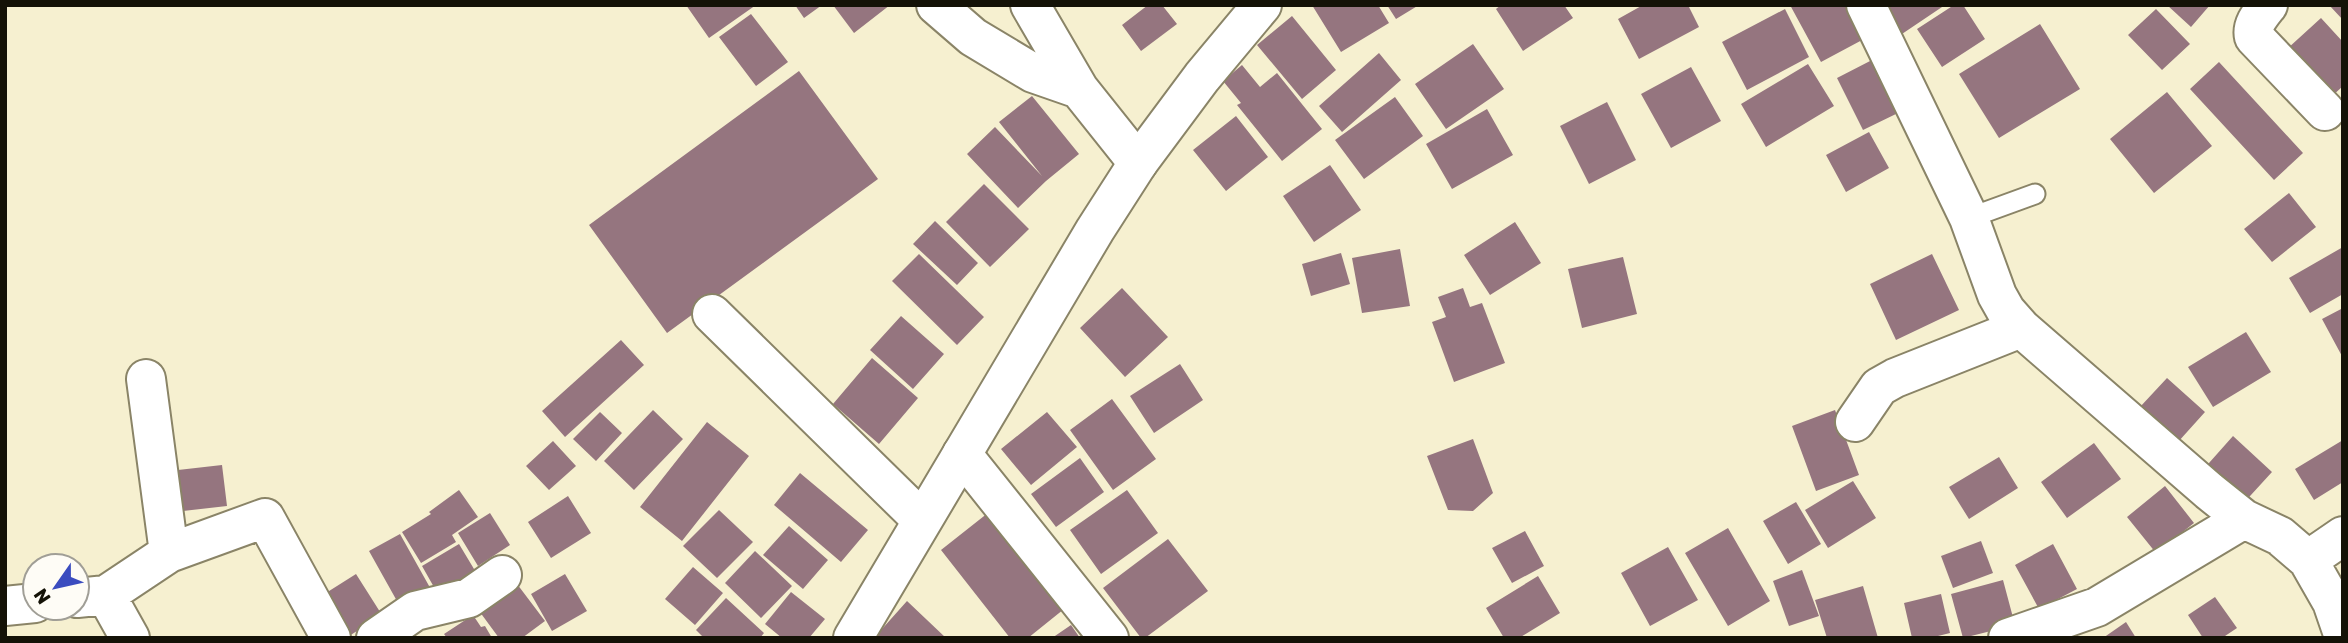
<svg xmlns="http://www.w3.org/2000/svg" width="2348" height="643" font-family="Rubik,sans-serif">
	<style>
		.building { fill: #95757f }
		.lines { fill: none; stroke-linecap: round; stroke-linejoin: round }
		.lane-casing { stroke: #8a8467; stroke-width: 23 }
		.street-casing { stroke: #8a8467; stroke-width: 42 }
		.secondary-casing { stroke: #8a8467; stroke-width: 42 }
		.lane { stroke: #fff; stroke-width: 19 }
		.street { stroke: #fff; stroke-width: 38 }
		.secondary { stroke: #fff; stroke-width: 38 }
	</style>
	<rect width="100%" height="100%" fill="#f6f0d0"/>
	<path class="building" d="M686 5H756L709 38Z
		M795 5H822L804 18Z
		M833 5H890L854 33Z
		M1148 5H1162L1177 24 1141 51 1122 25Z
		M1312 5H1378L1389 23 1341 52Z
		M1387 5H1419L1396 19Z
		M1501 5H1564L1573 18 1523 51 1496 9Z
		M1643 5H1688L1699 27 1639 59 1618 19Z
		M1790 5H1845L1864 39 1821 62Z
		M1875 5H1945L1896 38Z
		M1954 5H1963L1985 39 1942 67 1917 29Z
		M2167 5H2210L2191 27Z
		M2329 5H2343V20Z
		M1785 9 1809 57 1747 90 1722 42Z
		M2156 9 2190 44 2162 70 2128 35Z
		M751 14 788 62 756 86 719 37Z
		M1292 16 1336 70 1302 99 1257 45Z
		M2321 18 2343 42V86L2331 97 2287 49Z
		M2040 24 2080 89 1999 138 1959 74Z
		M1473 44 1504 89 1446 129 1415 84Z
		M1379 53 1401 80 1342 132 1319 106Z
		M1872 60 1898 113 1863 130 1837 78Z
		M2219 62 2303 153 2274 180 2190 89Z
		M1808 64 1834 106 1766 147 1741 104Z
		M1242 65 1260 87 1277 73 1322 129 1282 161 1237 105 1241 103 1223 81Z
		M1691 67 1721 121 1671 148 1641 94Z
		M799 71 878 179 667 333 589 225Z
		M2167 92 2212 146 2154 193 2110 139Z
		M1032 96 1079 154 1046 181 1018 208 967 154 995 127 1042 176 999 122Z
		M1395 97 1423 136 1364 179 1335 140Z
		M1607 102 1636 160 1589 184 1560 126Z
		M1487 109 1513 155 1452 189 1426 144Z
		M1236 116 1268 157 1226 191 1193 150Z
		M1869 132 1889 168 1846 192 1826 155Z
		M1330 165 1361 210 1314 242 1283 196Z
		M984 184 1029 229 990 267 946 222Z
		M2289 193 2316 227 2272 262 2244 229Z
		M935 221 978 263 957 285 913 244Z
		M1515 222 1541 263 1490 295 1464 255Z
		M2343 247V294L2310 313 2289 278Z
		M1400 249 1410 306 1362 313 1352 258Z
		M1341 253 1350 284 1311 296 1302 264Z
		M919 254 984 317 957 345 892 281Z
		M1932 254 1959 310 1896 340 1870 284Z
		M1623 257 1637 314 1582 328 1568 269Z
		M1122 288 1168 337 1125 377 1080 328Z
		M1463 288 1470 307 1482 303 1505 363 1454 382 1432 322 1446 317 1438 297Z
		M2343 308V358L2322 319Z
		M901 316 944 354 913 389 870 350Z
		M2246 332 2271 372 2213 407 2188 367Z
		M621 340 644 365 565 437 542 411Z
		M872 358 918 398 879 444 833 404Z
		M1180 364 1203 400 1154 433 1130 396Z
		M2167 378 2205 412 2178 442 2140 407Z
		M1112 399 1156 459 1113 490 1070 430Z
		M653 410 683 439 634 490 604 461Z
		M1835 410 1859 475 1816 491 1792 426Z
		M600 412 622 433 596 461 573 439Z
		M1047 412 1077 447 1031 485 1001 449Z
		M707 422 749 456 682 541 640 507Z
		M2233 436 2272 472 2240 507 2201 472Z
		M1473 439 1493 493 1473 511 1448 510 1427 456Z
		M2343 440V482L2314 500 2295 469Z
		M553 441 576 466 549 490 526 466Z
		M2094 443 2121 479 2067 518 2041 482Z
		M1999 457 2018 488 1969 519 1949 487Z
		M1080 458 1104 492 1056 527 1031 494Z
		M222 465 227 506 183 511 178 470Z
		M800 473 868 530 841 562 774 505Z
		M1853 481 1876 518 1828 548 1805 510Z
		M2165 486 2194 523 2156 553 2127 517Z
		M459 490 478 517 452 535 456 542 421 563 402 532 431 514 429 512Z
		M1127 490 1158 533 1101 574 1070 530Z
		M568 496 591 533 551 558 528 522Z
		M1796 502 1821 544 1788 564 1763 521Z
		M998 505 1074 601 1028 638H1010L941 550Z
		M719 510 753 542 717 578 683 546Z
		M490 513 510 545 478 566 458 533Z
		M789 526 828 560 803 589 763 555Z
		M1728 528 1770 601 1728 626 1685 553Z
		M1525 531 1544 566 1512 583 1492 548Z
		M400 534 433 593 402 610 369 551Z
		M1168 539 1208 591 1145 638H1141L1103 588Z
		M1981 541 1993 573 1953 588 1941 556Z
		M459 544 477 574 439 596 422 566Z
		M2053 544 2077 589 2039 609 2015 565Z
		M1668 547 1698 600 1650 626 1621 573Z
		M755 551 792 586 761 618 725 583Z
		M693 567 723 593 695 625 665 599Z
		M1802 570 1819 616 1789 626 1773 581Z
		M356 574 382 615 346 638 318 598Z
		M565 574 587 611 552 631 531 594Z
		M511 576 545 621 522 638H499L474 604Z
		M1538 576 1560 613 1519 638H1504L1486 608Z
		M2003 580 2015 625 1963 638 1951 594Z
		M1863 586 1878 638H1827L1815 600Z
		M791 592 825 619 809 638H782L765 624Z
		M1941 594 1950 633 1930 638H1912L1904 603Z
		M2215 597 2237 628 2222 638H2203L2188 615Z
		M726 598 764 633 760 638H704L696 630Z
		M907 601 946 638H874Z
		M473 615 481 627 485 626 492 638H447L444 634Z
		M2126 622 2136 638H2103Z
		M1071 625 1080 638H1052Z"/>
	<g class="lines">
		<g class="lane-casing">
			<path id="lane" d="M1969 218 2035 194"/>
		</g>
		<g class="street-casing">
			<path id="street" d="M936 5 973 37 1033 73 1079 89 1138 163
				M1030 5 1079 89
				M1866 5 1969 218 1997 295 2006 311 2021 328 2209 491 2244 519 2280 536 2308 560 2332 602 2343 634
				M2268 5C2261 14 2251 25 2254 37L2325 111
				M712 314 922 520
				M146 379 169 553
				M1855 422 1879 387 1895 378 2021 328
				M962 454 1109 638
				M2308 560 2343 536
				M106 595 130 638
				M77 598 106 595 169 553 265 518 331 638
				M5 606 35 603
				M376 638 415 611 469 598 502 575
				M2008 638 2097 607 2244 519"/>
		</g>
		<g class="secondary-casing">
			<path id="secondary" d="M853 638 1095 230 1138 163 1202 77 1262 5"/>
		</g>
		<use href="#lane" class="lane"/>
		<use href="#street" class="street"/>
		<use href="#secondary" class="secondary"/>
	</g>
	<rect width="2348" height="643" fill="none" stroke="#141207" stroke-width="14"/>
	<g transform="translate(56 587) rotate(236)"><circle r="33" fill="#fefcf6" stroke="#a09e96" stroke-width="2"/>
	<path d="M0-5L12 26L0 18L-12 26Z" fill="#3b4cbf"/>
	<text y="-10" font-size="19" font-weight="bold" text-anchor="middle" fill="#141207">N</text>
	</g>
</svg>
